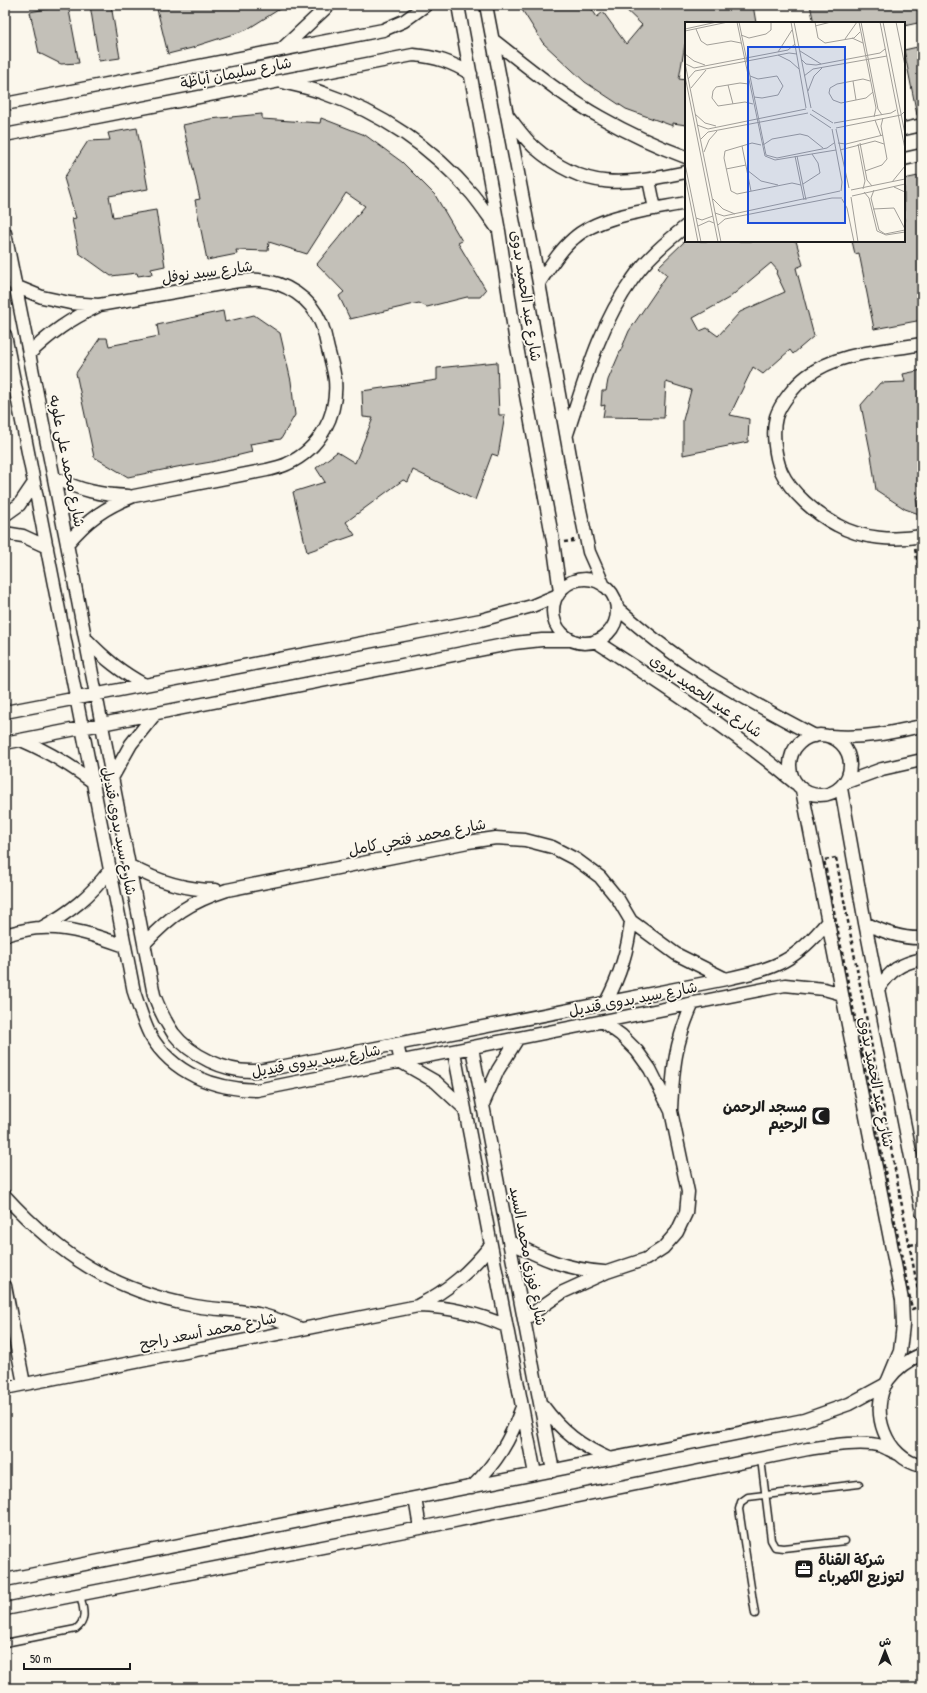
<svg xmlns="http://www.w3.org/2000/svg" width="927" height="1693" font-family="'Patrick Hand','Playpen Sans Arabic',sans-serif">
	<style>
		.building { fill: #c3c0b8; stroke: #1c1c1c; fill-rule: evenodd }
		.lines { fill: none; stroke-linecap: round; stroke-linejoin: round }
		.service-casing { stroke: #1c1c1c; stroke-width: 9 }
		.minor-casing { stroke: #1c1c1c; stroke-width: 15 }
		.path { stroke: #1c1c1c; stroke-width: 2.5; stroke-dasharray: 4 3; stroke-linecap: butt }
		.service { stroke: #fbf7ec; stroke-width: 6 }
		.minor { stroke: #fbf7ec; stroke-width: 12 }
		.labels { text-anchor: middle; stroke-width: 3.5; stroke-linejoin: round; paint-order: stroke }
		.street-label { font-size: 15px; fill: #1c1c1c; stroke: #fbf7ec }
		.poi-label { font-size: 15px; font-weight: bold; fill: #1c1c1c; stroke: #fbf7ec; text-anchor: end }
		.inset-road { fill: none; stroke: #a29f99; stroke-width: 1 }
		.view { fill: #1d4ed8; fill-opacity: 0.15; stroke: #1d4ed8; stroke-width: 2 }
		.inset-edge { fill: none; stroke: #1c1c1c; stroke-width: 2 }
	</style>
	<rect width="100%" height="100%" fill="#fbf7ec"/>
	<filter id="ink" filterUnits="userSpaceOnUse"><feTurbulence type="fractalNoise" baseFrequency=".025" numOctaves="2"/><feDisplacementMap in="SourceGraphic" scale="8" xChannelSelector="R" yChannelSelector="G"/><feConvolveMatrix kernelMatrix="1 2 1 2 8 2 1 2 1" color-interpolation-filters="sRGB"/></filter>
	<g filter="url(#ink)">
		<path class="building" d="M68 5 79 63 61 64 39 53 30 12Z
			M90 5H111L120 58 99 61Z
			M156 5H286L246 30 196 46V47L168 54Z
			M519 5H589L597 17 603 12 626 44 642 25 621 5H753L756 23H686V45L685 44 679 79 686 80V125L673 123V126L626 109 585 82 543 43Z
			M810 5H918L922 22 904 26V23H814Z
			M922 46V115H917L904 50Z
			M262 114V119L320 123 321 118 365 135 402 162 435 195 462 241 458 243 486 290 480 297H467L427 307 419 303 350 319 339 296 344 292 317 264 365 206 346 193 307 254 269 242 268 251 236 250 237 254 207 260 195 200 200 199 183 125 210 119Z
			M137 128 148 189 109 196 113 217 156 210 165 266 151 269 152 274 138 276 137 273 111 276 79 253 72 219 76 218 64 178 88 141 110 140 108 133Z
			M918 176 922 194V320L874 329 859 253 855 254 852 241H904V179Z
			M685 241H796L803 265 796 268 814 336 793 354 790 350 763 374 753 367 730 415 749 419 748 442 683 455V420L691 390 666 382 664 418 603 417 605 405 601 406 602 391H606L608 380 629 331 667 275 658 267ZM771 263 778 271 776 273 785 292 740 312 718 336 707 328 700 331 693 318 729 298Z
			M223 311 225 322 254 315 280 333 291 381 295 415 281 439 250 444 252 452 211 462 182 467V466L128 477 94 457 76 373 100 338H107L109 346 159 336 157 325Z
			M497 362 499 415H505L498 456 492 454 475 500 413 470 408 482 403 480 346 522 355 535 307 552 293 492 325 482 316 468 337 452 355 463 373 418 363 417 362 391 437 380V368Z
			M922 370V498H916L919 514 905 509 876 490 871 455 861 405 880 383 905 382 903 374Z"/>
		<g class="lines">
			<g class="service-casing">
				<path id="service" d="M761 1459 771 1540 775 1547 783 1548 845 1541
					M755 1614 739 1509 741 1502 748 1497 859 1484
					M5 1643 76 1629C88 1620 83 1608 80 1594"/>
			</g>
			<g class="minor-casing">
				<path id="minor" d="M458 5 499 231 515 336 553 541 560 592
					M486 5 539 283 578 500 589 552 604 586
					M493 40C528 67 562 96 600 117 628 133 656 146 686 157
					M282 49 329 5
					M282 82C295 85 310 88 323 93 380 112 433 148 472 194 481 205 489 217 497 228
					M5 104 383 30 404 21 426 5
					M508 116C516 126 524 138 534 147 585 192 624 185 686 172
					M904 129 922 125
					M5 135 413 55C437 57 451 62 471 74
					M904 159 922 155
					M649 180 655 209
					M5 233 67 544 154 995C159 1009 165 1021 173 1033 191 1056 225 1072 254 1071 261 1071 268 1069 275 1068L726 979C776 968 795 962 828 921
					M539 283C549 268 559 251 573 239 599 215 651 210 686 203
					M15 286 42 297 70 303 99 305 238 281C245 281 253 279 259 280 285 282 311 298 321 323 325 332 326 343 329 353 331 361 334 371 335 380 338 415 320 449 287 464 281 467 274 468 267 470L134 496C105 507 87 520 67 544
					M5 335 134 992C139 1007 143 1021 150 1035 173 1074 214 1089 257 1090L785 985 824 989 842 994
					M922 344C884 351 838 352 807 376 795 385 780 404 776 417 772 432 775 456 781 471 791 493 816 514 837 525 862 539 894 541 922 536
					M29 354C52 332 69 320 98 306
					M567 434C585 380 599 326 632 280 646 259 666 242 686 226
					M54 478C81 490 99 495 129 496
					M5 515 19 505 34 483
					M5 533 23 536 47 547
					M553 611a32 32 0 1 1 64 0a32 32 0 1 1-64 0Z
					M617 608C641 629 665 649 692 666 732 692 773 714 815 736
					M86 639C105 659 121 672 145 685
					M595 641C665 686 732 730 795 783
					M5 712 481 620 532 606 558 595
					M790 765a30 30 0 1 1 60 0a30 30 0 1 1-60 0Z
					M830 736C863 739 890 733 922 726
					M21 740C47 751 70 765 93 782
					M5 743 514 643 542 640H572
					M112 778 131 744 155 714
					M844 783 882 769 922 760
					M841 788 865 923 922 1213
					M802 790 902 1300 903 1325 900 1351 888 1380
					M130 866C157 881 184 890 216 890
					M865 923C883 932 902 939 922 938
					M41 928C71 912 90 896 110 870
					M5 935C17 932 29 928 41 928 69 926 100 937 125 946
					M144 944C171 915 190 902 227 890L468 842 496 838 525 840 552 847 577 860 600 877 618 899 631 921 676 954 726 979
					M878 989C891 970 899 964 922 959
					M606 1002C620 976 628 951 631 921
					M397 1044 401 1062 436 1082 465 1109
					M472 1048 553 1471
					M454 1052 535 1474
					M483 1104 498 1070 518 1038
					M671 1110C673 1067 675 1043 693 1003
					M5 1196C60 1256 114 1291 195 1306 216 1310 237 1309 258 1314 273 1317 287 1323 301 1329
					M509 1241C542 1259 566 1269 604 1272
					M5 1286 24 1384
					M419 1305C450 1289 469 1272 491 1245
					M524 1320 544 1305 563 1292 607 1272 646 1259 663 1248 677 1232 686 1213 688 1192 671 1111 650 1069 637 1051 621 1035 603 1022
					M922 1354C908 1360 897 1367 888 1380 868 1410 886 1459 922 1466
					M5 1388 418 1306C450 1307 477 1313 506 1326
					M543 1406C562 1432 581 1446 610 1459
					M472 1487C497 1462 510 1441 522 1407
					M415 1498 420 1528
					M5 1580 804 1420 849 1404 886 1384
					M5 1609 420 1528 808 1449C828 1446 863 1440 881 1446 887 1448 893 1452 899 1454"/>
			</g>
			<path class="path" d="M564 542 573 541V538
				M915 549 922 584
				M836 858 921 1306 912 1309 824 860Z
				M910 1245 922 1243"/>
			<use href="#service" class="service"/>
			<use href="#minor" class="minor"/>
		</g>
	</g>
	<defs>
		<g id="mosque-square" transform="scale(1)"><rect x="-9" y="-9" width="18" height="18" rx="4" fill="#1c1c1c" stroke="#fbf7ec"/><path d="M3.5-4.9A6 6 0 1 0 3.5 4.9A5 5 0 1 1 3.5-4.9Z" fill="#fff"/></g>
		<g id="office-square" transform="scale(1)"><rect x="-9" y="-9" width="18" height="18" rx="4" fill="#1c1c1c" stroke="#fbf7ec"/><path d="M-6-3h4V-5.5h4V-3h4V5H-6ZM-1-4.5V-3h2v-1.5ZM-6 0V1H6V0Z" fill="#fff"/></g>
	</defs>
	<g fill-rule="evenodd">
		<use href="#mosque-square" x="821" y="1116"/>
		<use href="#office-square" x="804" y="1569"/>
	</g>
	<g class="labels">
		<g class="street-label">
			<text transform="translate(236 73) rotate(-11)" y="5">شارع سليمان أباظة</text>
			<text transform="translate(207 272) rotate(-8)" y="5">شارع سيد نوفل</text>
			<text transform="translate(526 296) rotate(81)" y="5">شارع عبد الحميد بدوى</text>
			<text transform="translate(67 461) rotate(79)" y="5">شارع محمد على علوبه</text>
			<text transform="translate(706 696) rotate(35)" y="5">شارع عبد الحميد بدوى</text>
			<text transform="translate(119 831) rotate(79)" y="5">شارع سيد بدوى قنديل</text>
			<text transform="translate(417 837) rotate(-11)" y="5">شارع محمد فتحي كامل</text>
			<text transform="translate(633 999) rotate(-11)" y="5">شارع سيد بدوى قنديل</text>
			<text transform="translate(316 1061) rotate(-10)" y="5">شارع سيد بدوى قنديل</text>
			<text transform="translate(876 1082) rotate(79)" y="5">شارع عبد الحميد بدوى</text>
			<text transform="translate(528 1256) rotate(79)" y="5">شارع فوزي محمد السيد</text>
			<text transform="translate(208 1331) rotate(-11)" y="5">شارع محمد أسعد راجح</text>
		</g>
		<g class="poi-label">
			<text x="807" y="1112">مسجد الرحمن<tspan x="807" dy="17">الرحيم</tspan></text>
			<text x="818" y="1565" text-anchor="start">شركة القناة<tspan x="818" dy="17">لتوزيع الكهرباء</tspan></text>
		</g>
	</g>
	<g transform="translate(685 22)">
		<rect width="220" height="220" fill="#fbf7ec"/>
		<path class="inset-road" d="M52 0 80 134 90 138 151 128M54 0 81 133 92 136 142 126 149 121M106 0 121 86M109 0 126 86M130 0 133 16 140 21 169 16 175 10M174 0 191 86 189 95M176 0 193 87 197 93M195 0 220 127M198 0 220 112M211 0 220 44M130 4 146 0M0 7 32 0M11 7 16 19 22 23 46 19 56 21M0 9 43 0M56 13 64 16 81 12 86 8V0M167 16 178 21M160 17 172 0M115 29 136 42M93 30 107 8M0 32 9 39 20 43M93 33 105 39 114 47M116 37 121 42 131 43 195 31 200 27M0 41 36 220M1 42 9 46 103 28 110 22M0 54 33 220M65 54 73 57 92 54 98 64 93 73 77 76 69 75M119 54 128 47 202 34M3 57 10 49 104 31 112 32M168 59 171 78M185 59 178 57 152 62 145 66 144 71 148 78 156 81 181 76 188 70M64 62 55 61 31 65 28 69 27 76 33 84 60 80 68 82M43 63 48 82M6 66 21 48M123 69 129 54 137 46M127 88 148 101M10 92 20 101 31 104M125 92 146 106M190 98 196 114M149 101 206 91 211 88M12 103 23 107 121 87M151 106 216 93 220 89M147 107 157 160 156 169M151 107 164 166M16 117 23 110 123 91M153 121 161 122 198 113M175 121 182 158 187 164M173 122 180 159 178 167M76 123 67 121 40 129 39 136 46 169 52 172 107 161 116 163M78 123 87 117 115 112 123 114 138 126M57 124 66 169M155 128 190 119 199 122M19 130 24 118 32 109M110 134 119 178M112 134 121 178M0 142 16 220M41 147 61 143M62 148 76 159 93 163M180 149 197 143 202 137 196 104 198 96M0 154 13 220M207 160 220 144M118 162 135 151 133 141 127 132M209 165 220 170M166 168 220 157M189 168 186 176 194 208 200 212 220 208M179 170 184 176 192 209 201 213 220 210M167 174 220 162M166 175 173 220M28 177 38 187 50 192M157 177 162 186 169 220M188 187 209 186 220 207M30 191 39 194 155 169M11 196 17 198 28 194M33 203 40 197 147 176H157M13 204 24 199 29 201"/>
		<path class="view" d="M63 25H160V201H63Z"/>
		<rect width="220" height="220" class="inset-edge"/>
	</g>
	<rect width="927" height="1693" fill="none" stroke="#fbf7ec" stroke-width="20"/>
	<rect x="10" y="10" width="907" height="1673" fill="none" stroke="#1c1c1c" stroke-width="1.5" filter="url(#ink)"/>
	<g transform="translate(885 1651)" stroke="#fbf7ec" stroke-width="3" paint-order="stroke">
	<path d="M0-3L7 15L0 10L-7 15Z" fill="#1c1c1c"/>
	<text y="-6" font-size="11" font-weight="bold" text-anchor="middle" fill="#1c1c1c">ش</text>
	</g>
	<path d="M24 1663v6h106v-6" fill="none" stroke="#1c1c1c" stroke-width="2"/>
	<text x="30" y="1663" font-size="12" fill="#1c1c1c" stroke="#fbf7ec" stroke-width="3" paint-order="stroke">50 m</text>
</svg>
